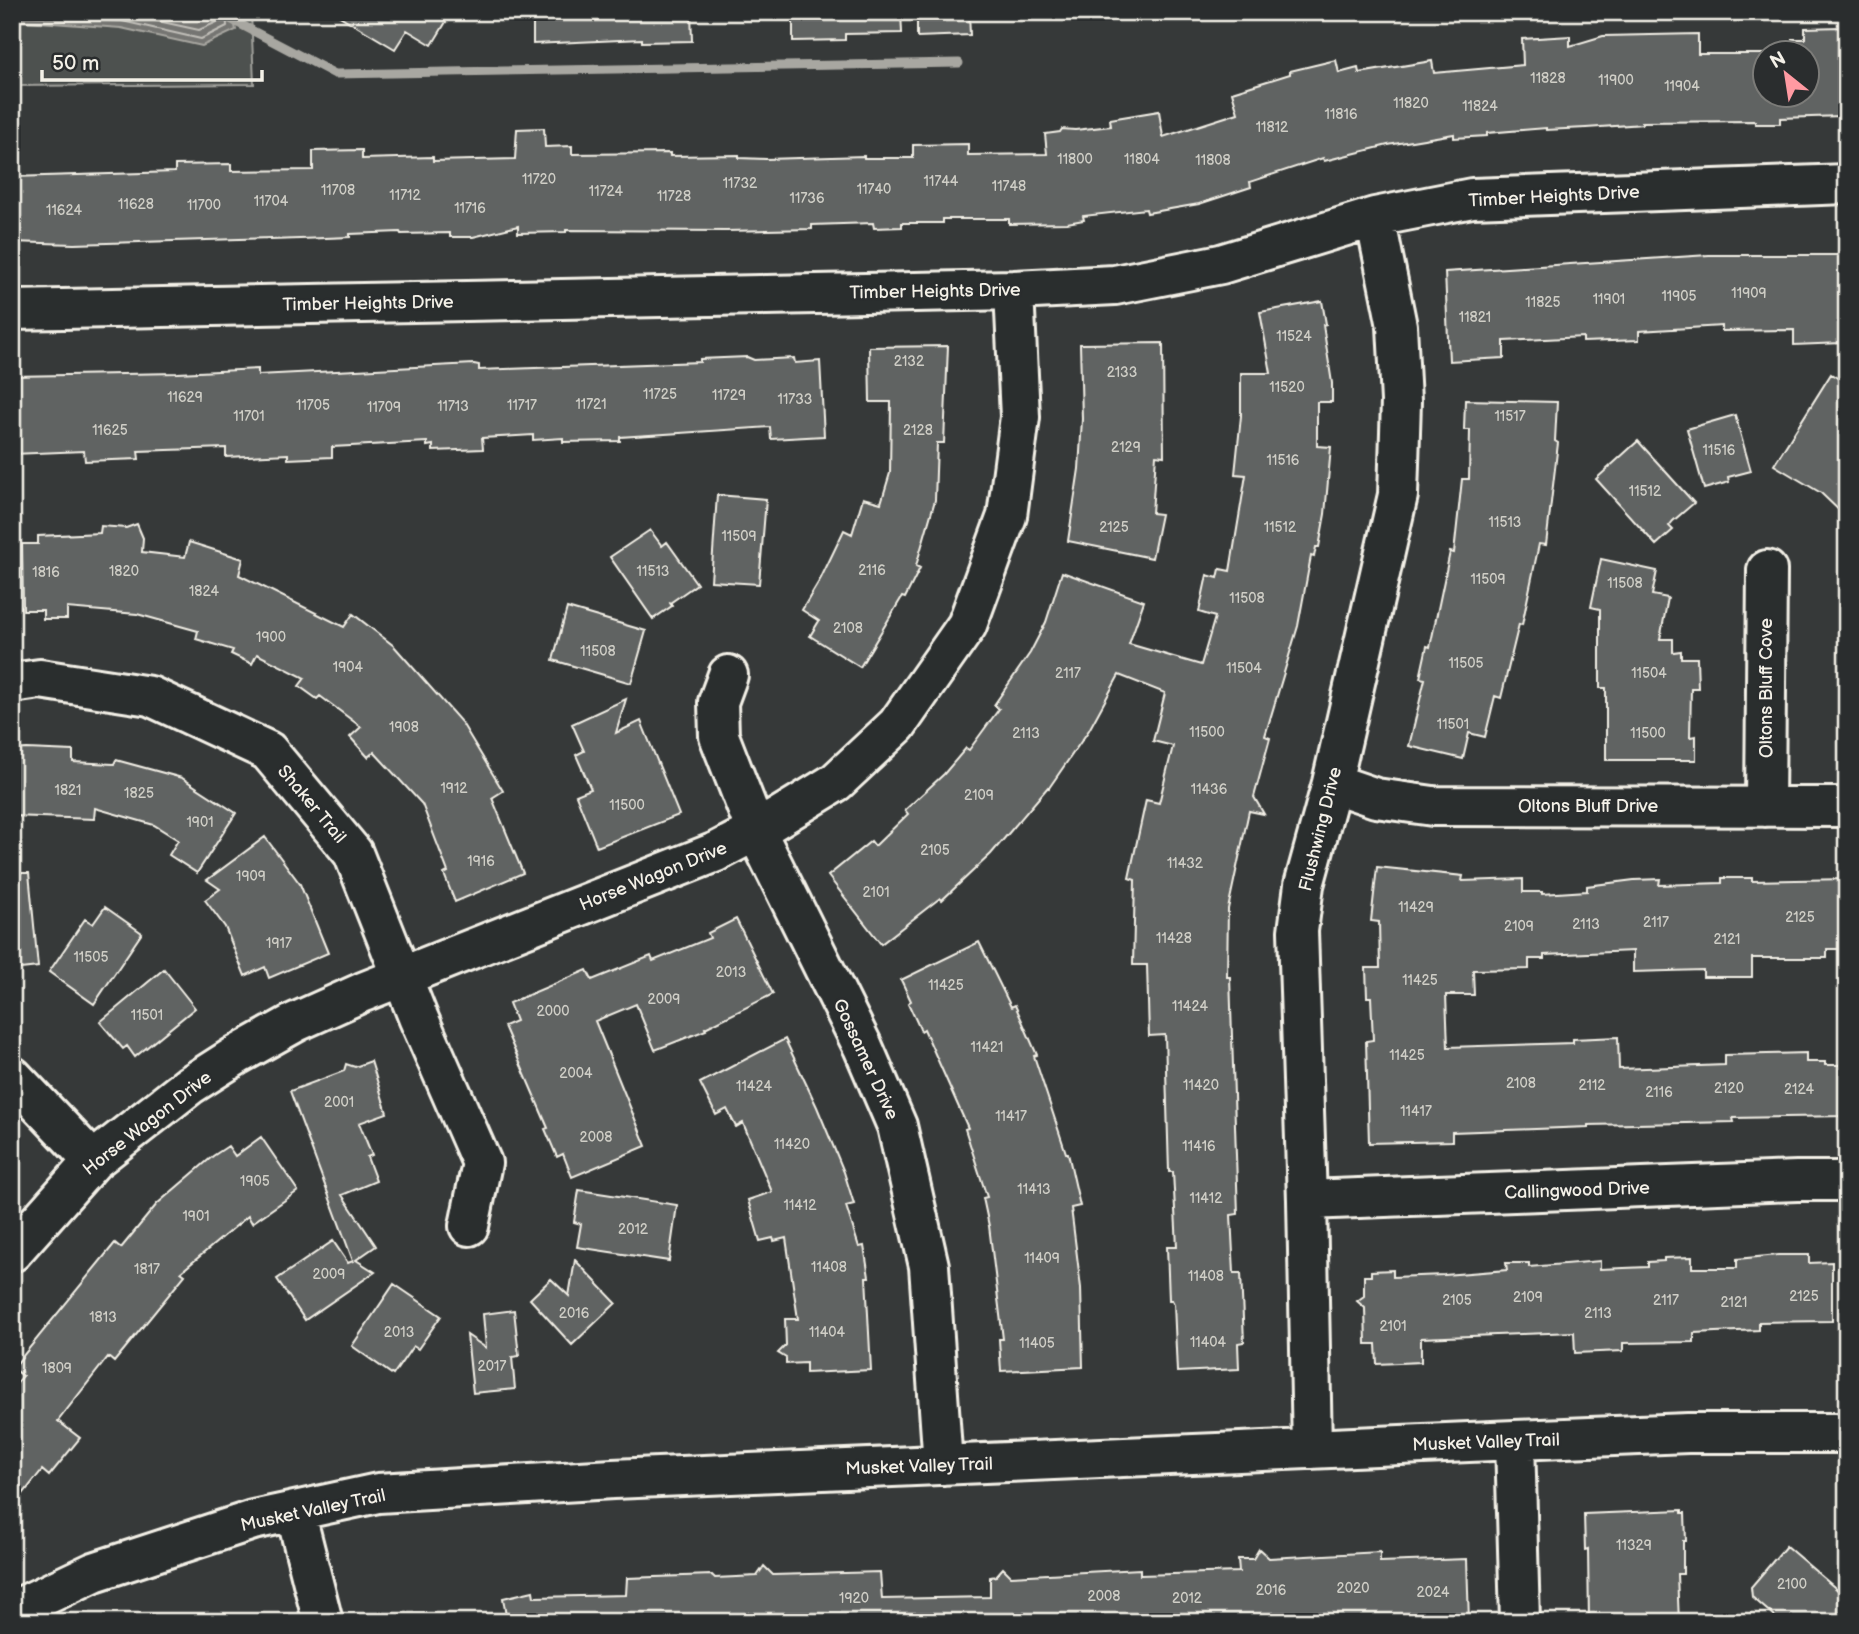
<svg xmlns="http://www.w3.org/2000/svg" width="1859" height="1634" font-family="'Balsamiq Sans',sans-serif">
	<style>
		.green { fill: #4e514f; stroke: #a1a19c; stroke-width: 2 }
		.water { fill: #757572; stroke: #a8a7a1; stroke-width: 2 }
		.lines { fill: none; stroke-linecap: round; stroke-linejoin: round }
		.shore { stroke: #c1bfb9; stroke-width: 2 }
		.stream { stroke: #a8a7a1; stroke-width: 9 }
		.building { fill: #616362; stroke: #f4f1e8; stroke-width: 2 }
		.minor-casing { stroke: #f4f1e8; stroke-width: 44 }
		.minor { stroke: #2a2d2e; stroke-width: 38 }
		.labels { text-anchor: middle; stroke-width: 5; stroke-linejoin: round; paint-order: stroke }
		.number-label { font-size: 14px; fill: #cfcec6 }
		.street-label { font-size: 18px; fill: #f4f1e8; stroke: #2a2d2e }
	</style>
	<rect width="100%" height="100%" fill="#363939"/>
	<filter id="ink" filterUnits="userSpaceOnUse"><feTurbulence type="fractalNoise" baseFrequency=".0143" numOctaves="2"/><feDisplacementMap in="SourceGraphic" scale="14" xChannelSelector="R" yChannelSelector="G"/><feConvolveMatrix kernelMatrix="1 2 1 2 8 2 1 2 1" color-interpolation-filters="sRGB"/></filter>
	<g filter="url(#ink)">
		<path class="green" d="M12 12H251L254 84 12 86Z"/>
		<path class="water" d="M12 12H232L236 30 202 46 121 28 12 20Z"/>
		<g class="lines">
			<path class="shore" d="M117 12 199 30 217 22V12
				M12 14 122 21 201 39 227 26 226 12"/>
			<path class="stream" d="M217 12 335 74 959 63"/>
		</g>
		<path class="building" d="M333 12H452L432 45 407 30 395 49Z
			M533 12H691L692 41 642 42V39L533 44Z
			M793 12H901L902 33 845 34V40L793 41Z
			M917 12H969L970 35 917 37Z
			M1840 27 1842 116 1780 118V124H1755V121L1642 122 1643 124 1586 128 1546 130V128L1487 133V136L1454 138V134L1388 145 1324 161 1323 158 1250 182 1251 187 1199 204 1147 213 1146 209 1083 216 1084 220 1067 223 1009 224V219H943V223H902V227L874 228 873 223 812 225V229L726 231 566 230V232L518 233V226L473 237H450V233L401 234 400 232 350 234V237L300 239 271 240V238L74 244 12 242V177L175 172V165L231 164V171L313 170V151L362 150V159L433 157V161L515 159 517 129 544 128 545 147 572 146V154L670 153V156L739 155V158L766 159 864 156V158H913V145L968 144V155L1047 154 1045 134 1060 132 1062 129 1075 130 1111 126 1110 119 1159 111 1163 137 1238 113 1232 92 1290 74V71L1336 60 1339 73 1358 68 1359 73 1432 61 1434 73 1523 65 1522 39 1570 36V46L1603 36 1698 34V54H1765V94H1807V52H1793L1792 39H1805V28Z
			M1709 255H1841L1842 343 1794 345V330L1722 331V326L1639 331V340L1583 342V337L1504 341V358L1449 361 1445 272Z
			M1322 301 1326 324 1323 325 1332 383V402H1317V446L1331 447 1325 514 1319 547H1316L1314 557 1311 556 1298 626 1265 736 1270 738 1254 797 1264 814 1249 811 1228 909 1227 977H1230L1238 1214 1231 1215 1234 1273H1241L1244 1342 1238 1343 1239 1369 1177 1372 1174 1304 1172 1300H1169L1167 1247H1177L1173 1172H1169L1165 1035 1149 1036 1147 965H1133L1135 880 1129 878 1146 800 1159 803 1173 746 1153 741 1165 693 1119 675 1089 730 1049 788 1048 787 991 854 942 900 940 898 881 944 828 876 871 841 875 846 908 814 905 810 944 774 966 748 969 750 999 709 994 705 1030 653 1046 622 1062 572 1144 601 1129 644 1201 665 1215 617 1199 612 1207 575 1218 578 1220 569 1230 571 1246 475 1235 474 1241 416V373H1271L1260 312Z
			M1163 343 1164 456 1156 455 1152 513 1161 514 1152 558 1068 541 1079 469 1082 419 1080 344Z
			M948 346 944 443H937L935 500 916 566 920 568 905 598 902 597 860 667 810 636 819 621 802 610 821 578 844 530 852 534 863 498 881 503 890 473 891 402H870L869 347Z
			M747 357 754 360 794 358 795 363 820 361 824 436 771 439 770 427 620 437V441L563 442V438L533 440V435L482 438 483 449 433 451V445L427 446V442L332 447V457L288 459V454L226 457V448L138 451 139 459 85 461 84 451 13 454 12 376 178 373 258 369V375L474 364 479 365V370L700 362V359Z
			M1831 374 1847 384V518L1821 493 1774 465Z
			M1465 400 1557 402 1555 441 1558 443 1546 545 1539 544 1522 625 1519 624 1501 698 1495 696 1485 737 1469 733 1463 759 1409 746 1425 679 1420 678 1427 646 1430 647 1450 552 1454 553 1462 479H1469L1470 430H1464Z
			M1735 415 1751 471 1728 477 1729 482 1704 489 1687 429Z
			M1638 441 1694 503 1673 521 1669 526 1673 530 1656 545 1596 479Z
			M717 495 766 499 759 584 711 581Z
			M137 524 143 538 142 552 185 557 189 542 243 559 239 575 344 627 353 614 394 646 462 723 503 791 492 798 523 873 455 902 444 874 448 872 422 804 374 752 368 757 350 737 361 727 320 696 317 699 299 686 305 678 257 654 252 664 231 654 233 650 196 639 198 631 137 614 67 608V619H43V610H23L22 544H38V536L100 533 101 526 126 528Z
			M650 530 662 546 667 542 697 584 670 603 672 606 653 619 610 557Z
			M1601 559 1657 571 1652 595 1668 598 1660 639H1673V652L1681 651V658H1697L1698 688H1691L1690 737 1696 736V760H1606V688H1600V609L1591 607Z
			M567 608 646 631 631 683 553 660Z
			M626 699 616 733 641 721 679 815 597 847 576 795 591 789 576 755 584 751 572 724Z
			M27 749 73 751V762L114 764 116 760 182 778 236 813 197 873 169 855 178 840 154 825 95 808 94 819 12 816V750Z
			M265 837 300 884 328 953 269 978 265 967 245 976 225 927 205 900 220 889 207 880Z
			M1377 867 1463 876 1462 881 1523 879V892H1542V894L1587 891V886L1634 880 1660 879 1659 885 1722 883V878H1752V881L1847 879V949H1827V958H1752V977H1703V970L1633 972V951L1544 955V959H1529V969L1473 970 1474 995H1446L1448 1047 1573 1043V1039L1618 1037 1619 1069 1725 1065V1055L1806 1053V1062H1825V1065H1847V1116L1733 1118 1734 1122 1588 1125V1127L1452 1132V1141L1369 1143 1366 1041 1373 1040 1371 997H1367L1366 968H1380L1379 922 1371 921Z
			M12 873H29L38 967 12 970Z
			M105 907 142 933 94 1004 49 972 85 919 93 924Z
			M736 919 773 994 705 1028 706 1030 655 1050 636 1004 595 1021 646 1146 572 1177 563 1154 557 1157 545 1129 548 1128 504 1026 516 1021 509 1003 587 970 592 980 651 956 653 961 710 938 708 933Z
			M979 942 1011 1007 1015 1005 1037 1055 1034 1056 1066 1153H1068L1080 1206 1071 1208 1081 1288 1083 1367 1001 1371 999 1339H1003L989 1226 983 1198 987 1197 965 1129 968 1128 924 1029 921 1031 908 1003 911 1001 901 980Z
			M164 969 195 1008 135 1057 127 1046 123 1049 100 1022Z
			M785 1039 817 1107 844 1172 854 1204 846 1206 859 1247 864 1246 869 1277H866L871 1370 806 1373V1363L786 1364V1358L778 1353 786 1345 785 1319H798L786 1238 774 1241 773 1238 760 1241 748 1200 772 1192 743 1123 736 1127 727 1109 716 1115 700 1083Z
			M371 1061 387 1113 359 1123 372 1155 367 1157 376 1181 342 1195 376 1246 356 1260 375 1272 305 1320 277 1279 333 1241 348 1263 353 1261 290 1091 344 1071 346 1064 355 1067Z
			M261 1137 298 1191 252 1223 248 1216 181 1272 185 1275 114 1362 108 1357 58 1421 80 1438 49 1476 42 1470 12 1508V1389L23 1376 13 1368 115 1243 121 1248 157 1204 213 1156 228 1146 235 1156Z
			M579 1190 677 1205 669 1261 577 1247 581 1224 574 1222Z
			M1778 1255H1809V1263L1832 1262V1321L1759 1322V1330L1694 1333V1342L1623 1343V1351L1575 1353 1574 1332 1421 1338V1362L1377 1364 1376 1344H1366L1365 1308 1357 1301 1364 1296V1276H1371V1271L1393 1270V1277L1444 1275 1507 1270 1506 1263H1529V1267L1600 1261V1269L1648 1267V1262L1664 1261V1258L1692 1257V1268H1737V1259Z
			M575 1260 616 1303 572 1345 530 1299 551 1279 569 1296Z
			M394 1284 441 1316 418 1349 413 1346 393 1375 352 1346Z
			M514 1310 519 1356 512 1357 515 1389 473 1393 467 1335 486 1348 483 1314Z
			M1682 1510V1513H1685L1686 1541H1683V1574H1677L1679 1622H1589L1588 1549 1585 1550 1584 1514Z
			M1786 1546 1847 1598V1622H1781L1752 1597 1751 1587Z
			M1259 1549 1269 1558 1380 1552V1562L1467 1559 1469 1622H507L503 1598 533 1591 534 1597 626 1595 627 1578 712 1575 715 1578 757 1576 764 1566 773 1575 880 1572 882 1599 990 1597V1577L996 1576 1003 1568 1011 1576 1140 1569V1575L1239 1572 1238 1559H1253Z"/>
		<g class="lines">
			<g class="minor-casing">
				<path id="minor" d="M12 310 1014 290 1115 285 1221 264 1375 217 1472 198 1847 184
					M728 675 718 702 719 736 756 831 863 1047 897 1126 929 1266 943 1465
					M12 683 40 679 150 696 268 751 353 853 418 1017 482 1163 469 1226
					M1332 783 1376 798 1433 806 1847 807
					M1765 807 1767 570
					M12 1076 93 1161
					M1307 1200 1797 1181H1847
					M12 1252 93 1161 190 1085 237 1055 296 1022 363 992 716 852 756 831 836 782 897 725 967 625 1007 516 1020 417 1014 290
					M1515 1440 1520 1622
					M1312 1449 1307 1200 1298 931 1304 885 1332 783 1398 495 1401 401 1397 326 1375 217
					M295 1511 323 1622
					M12 1611 94 1572 253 1520 378 1493 613 1479 1515 1440 1688 1433H1847"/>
			</g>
			<use href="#minor" class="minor"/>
		</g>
	</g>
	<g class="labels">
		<g class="number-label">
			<text x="1548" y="83">11828</text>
			<text x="1616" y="85">11900</text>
			<text x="1682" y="91">11904</text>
			<text x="1411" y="108">11820</text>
			<text x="1480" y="111">11824</text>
			<text x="1341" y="119">11816</text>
			<text x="1272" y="132">11812</text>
			<text x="1075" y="164">11800</text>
			<text x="1142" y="164">11804</text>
			<text x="1213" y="165">11808</text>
			<text x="539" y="184">11720</text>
			<text x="941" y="186">11744</text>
			<text x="740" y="188">11732</text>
			<text x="1009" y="191">11748</text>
			<text x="874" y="194">11740</text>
			<text x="338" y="195">11708</text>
			<text x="606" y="196">11724</text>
			<text x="405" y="200">11712</text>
			<text x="674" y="201">11728</text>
			<text x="807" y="203">11736</text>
			<text x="271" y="206">11704</text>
			<text x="136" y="209">11628</text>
			<text x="204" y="210">11700</text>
			<text x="470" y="213">11716</text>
			<text x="64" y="215">11624</text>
			<text x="1749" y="298">11909</text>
			<text x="1679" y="301">11905</text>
			<text x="1609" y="304">11901</text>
			<text x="1543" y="307">11825</text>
			<text x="1475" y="322">11821</text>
			<text x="1294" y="341">11524</text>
			<text x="909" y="366">2132</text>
			<text x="1122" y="377">2133</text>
			<text x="1287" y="392">11520</text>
			<text x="660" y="399">11725</text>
			<text x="729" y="400">11729</text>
			<text x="185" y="402">11629</text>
			<text x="795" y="404">11733</text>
			<text x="591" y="409">11721</text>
			<text x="313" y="410">11705</text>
			<text x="522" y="410">11717</text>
			<text x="453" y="411">11713</text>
			<text x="384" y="412">11709</text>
			<text x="249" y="421">11701</text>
			<text x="1510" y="421">11517</text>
			<text x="110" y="435">11625</text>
			<text x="918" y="435">2128</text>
			<text x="1126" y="452">2129</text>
			<text x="1719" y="455">11516</text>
			<text x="1283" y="465">11516</text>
			<text x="1645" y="496">11512</text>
			<text x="1505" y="527">11513</text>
			<text x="1114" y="532">2125</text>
			<text x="1280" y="532">11512</text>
			<text x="739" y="541">11509</text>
			<text x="872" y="575">2116</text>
			<text x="124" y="576">1820</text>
			<text x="653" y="576">11513</text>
			<text x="46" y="577">1816</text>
			<text x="1488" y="584">11509</text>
			<text x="1625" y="588">11508</text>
			<text x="204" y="596">1824</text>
			<text x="1247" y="603">11508</text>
			<text x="848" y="633">2108</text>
			<text x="271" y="642">1900</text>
			<text x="598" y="656">11508</text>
			<text x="1466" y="668">11505</text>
			<text x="348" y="672">1904</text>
			<text x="1244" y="673">11504</text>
			<text x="1068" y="678">2117</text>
			<text x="1649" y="678">11504</text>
			<text x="1453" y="729">11501</text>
			<text x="404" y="732">1908</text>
			<text x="1207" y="737">11500</text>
			<text x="1026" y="738">2113</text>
			<text x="1648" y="738">11500</text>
			<text x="454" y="793">1912</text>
			<text x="1209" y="794">11436</text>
			<text x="68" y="795">1821</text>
			<text x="139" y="798">1825</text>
			<text x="979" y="800">2109</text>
			<text x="627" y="810">11500</text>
			<text x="200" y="827">1901</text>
			<text x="935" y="855">2105</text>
			<text x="481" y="866">1916</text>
			<text x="1185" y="868">11432</text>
			<text x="251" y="881">1909</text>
			<text x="876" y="897">2101</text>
			<text x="1416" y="912">11429</text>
			<text x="1800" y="922">2125</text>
			<text x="1656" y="927">2117</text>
			<text x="1586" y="929">2113</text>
			<text x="1519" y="931">2109</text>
			<text x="1174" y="943">11428</text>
			<text x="1727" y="944">2121</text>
			<text x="279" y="948">1917</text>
			<text x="91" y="962">11505</text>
			<text x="731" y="977">2013</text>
			<text x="1420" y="985">11425</text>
			<text x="946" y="990">11425</text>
			<text x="664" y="1004">2009</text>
			<text x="1190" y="1011">11424</text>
			<text x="553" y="1016">2000</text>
			<text x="147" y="1020">11501</text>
			<text x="987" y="1052">11421</text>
			<text x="1407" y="1060">11425</text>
			<text x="576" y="1078">2004</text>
			<text x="1521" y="1088">2108</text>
			<text x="1201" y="1090">11420</text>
			<text x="1592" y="1090">2112</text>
			<text x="754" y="1091">11424</text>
			<text x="1729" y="1093">2120</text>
			<text x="1799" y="1094">2124</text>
			<text x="1659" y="1097">2116</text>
			<text x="339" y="1107">2001</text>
			<text x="1416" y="1116">11417</text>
			<text x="1011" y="1121">11417</text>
			<text x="596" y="1142">2008</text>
			<text x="792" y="1149">11420</text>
			<text x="1199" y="1151">11416</text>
			<text x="255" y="1186">1905</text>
			<text x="1034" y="1194">11413</text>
			<text x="1206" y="1203">11412</text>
			<text x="800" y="1210">11412</text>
			<text x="196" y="1221">1901</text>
			<text x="633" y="1234">2012</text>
			<text x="1042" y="1263">11409</text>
			<text x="829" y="1272">11408</text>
			<text x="147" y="1274">1817</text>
			<text x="329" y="1279">2009</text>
			<text x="1206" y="1281">11408</text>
			<text x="1804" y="1301">2125</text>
			<text x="1528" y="1302">2109</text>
			<text x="1457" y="1305">2105</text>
			<text x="1666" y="1305">2117</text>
			<text x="1734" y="1307">2121</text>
			<text x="574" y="1318">2016</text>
			<text x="1598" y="1318">2113</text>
			<text x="103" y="1322">1813</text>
			<text x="1393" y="1331">2101</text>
			<text x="399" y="1337">2013</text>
			<text x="827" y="1337">11404</text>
			<text x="1208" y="1347">11404</text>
			<text x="1037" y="1348">11405</text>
			<text x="492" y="1371">2017</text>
			<text x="57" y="1373">1809</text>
			<text x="1634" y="1550">11329</text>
			<text x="1792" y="1589">2100</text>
			<text x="1353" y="1593">2020</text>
			<text x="1271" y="1595">2016</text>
			<text x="1433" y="1597">2024</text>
			<text x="1104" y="1601">2008</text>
			<text x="854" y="1603">1920</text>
			<text x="1187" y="1603">2012</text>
		</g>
		<g class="street-label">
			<text transform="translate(1554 196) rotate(-3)" y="6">Timber Heights Drive</text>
			<text transform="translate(935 291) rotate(-1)" y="6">Timber Heights Drive</text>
			<text transform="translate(368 303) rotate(-1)" y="6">Timber Heights Drive</text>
			<text transform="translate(1766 688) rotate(-90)" y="6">Oltons Bluff Cove</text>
			<text transform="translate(312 804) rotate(50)" y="6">Shaker Trail</text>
			<text x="1588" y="812">Oltons Bluff Drive</text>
			<text transform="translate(1320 829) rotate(-76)" y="6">Flushwing Drive</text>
			<text transform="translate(653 876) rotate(-22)" y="6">Horse Wagon Drive</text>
			<text transform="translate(866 1059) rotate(65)" y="6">Gossamer Drive</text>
			<text transform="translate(147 1123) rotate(-38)" y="6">Horse Wagon Drive</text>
			<text transform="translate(1577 1190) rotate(-2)" y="6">Callingwood Drive</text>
			<text transform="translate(1486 1442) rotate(-2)" y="6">Musket Valley Trail</text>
			<text transform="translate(919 1466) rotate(-2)" y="6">Musket Valley Trail</text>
			<text transform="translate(313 1510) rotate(-12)" y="6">Musket Valley Trail</text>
		</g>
	</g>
	<rect width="1859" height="1634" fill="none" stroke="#2a2d2e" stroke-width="42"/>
	<rect x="21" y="21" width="1817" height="1592" fill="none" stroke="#f4f1e8" stroke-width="2.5" filter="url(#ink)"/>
	<g transform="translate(1786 74) rotate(330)"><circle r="33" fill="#2a2d2e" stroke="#7b7b78" stroke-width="2"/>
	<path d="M0-5L12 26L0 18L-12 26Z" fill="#ff9aa2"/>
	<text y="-10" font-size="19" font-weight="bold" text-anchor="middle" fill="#f4f1e8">N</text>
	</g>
	<path d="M42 70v10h220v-10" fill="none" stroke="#f4f1e8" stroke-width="3.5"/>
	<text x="52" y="70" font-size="21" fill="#f4f1e8" stroke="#2a2d2e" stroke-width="5" paint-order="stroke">50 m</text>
</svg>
